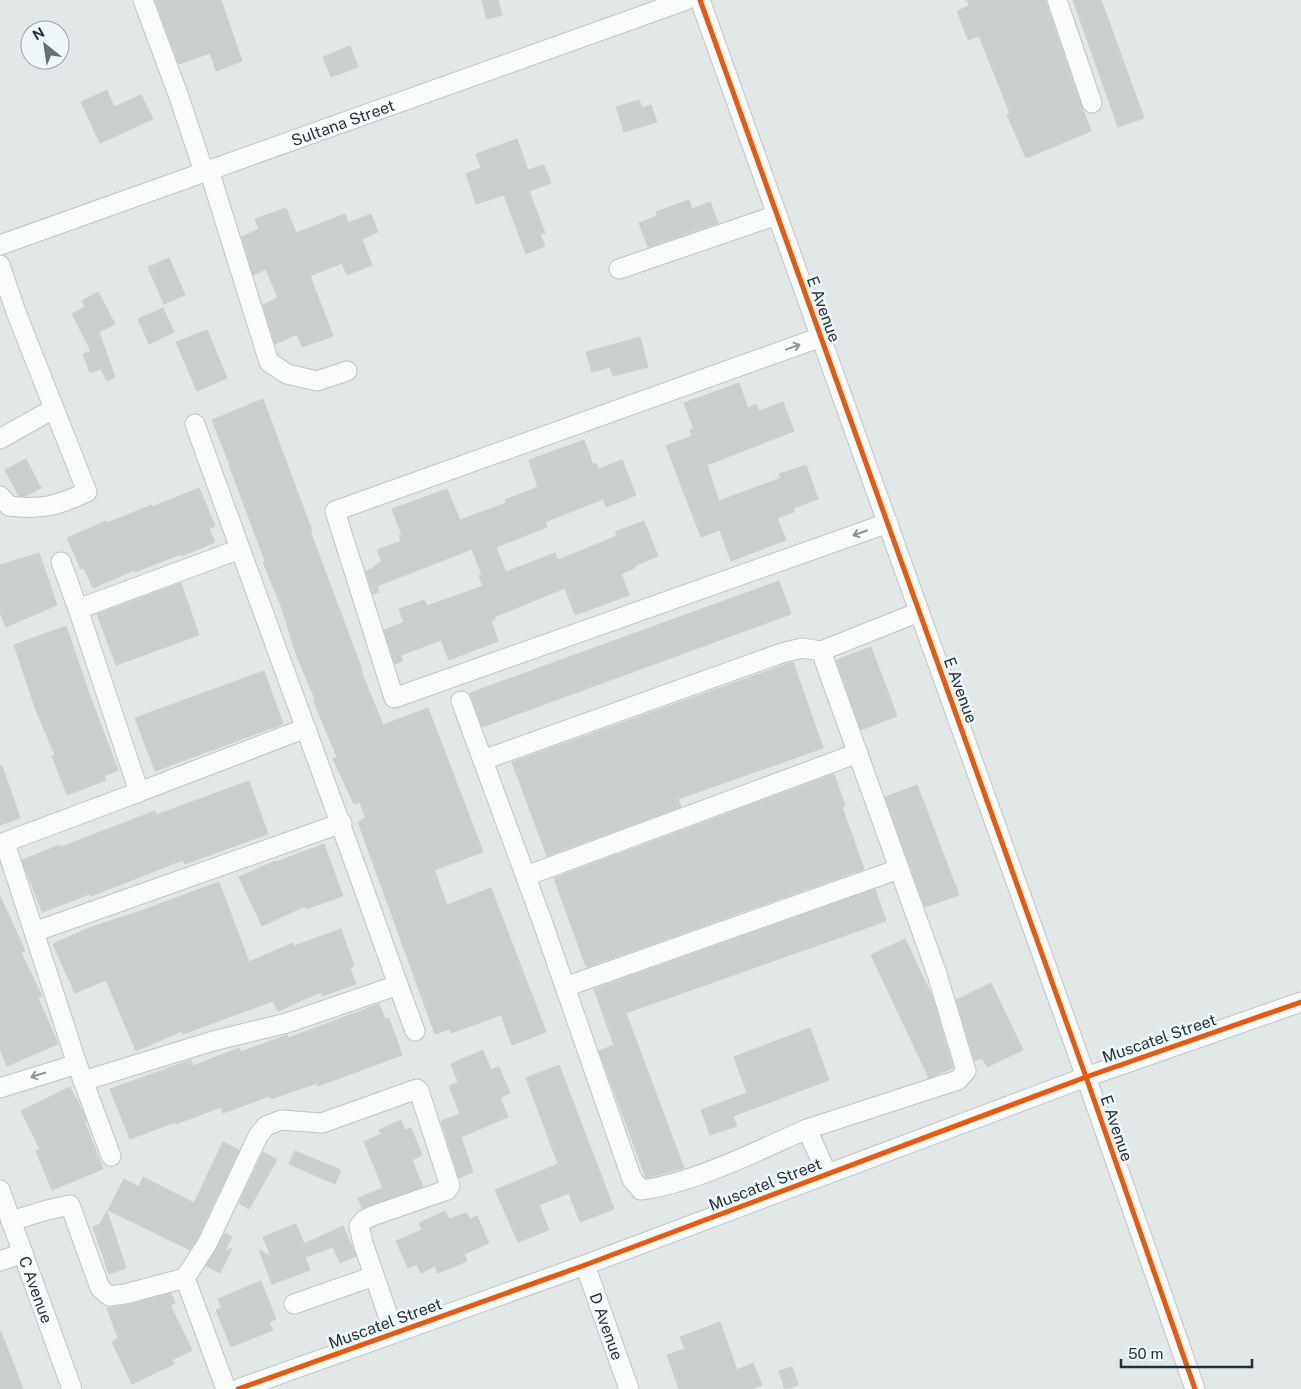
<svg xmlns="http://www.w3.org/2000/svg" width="1301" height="1389" font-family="'Public Sans',sans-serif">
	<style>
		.building { fill: #cacfd0; stroke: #cacfd0 }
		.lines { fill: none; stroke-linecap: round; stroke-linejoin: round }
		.minor-casing { stroke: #c0c4c6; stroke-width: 21 }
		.minor { stroke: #fafbfb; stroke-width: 19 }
		.cycleway-casing { stroke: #eef6f7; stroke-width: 8 }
		.cycleway { stroke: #e8590c; stroke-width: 5 }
		.oneway { stroke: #8c969a }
		.labels { text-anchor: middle; stroke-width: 5; stroke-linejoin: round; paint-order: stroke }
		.street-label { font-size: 16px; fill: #1f303a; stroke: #eef6f7 }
	</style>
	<rect width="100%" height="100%" fill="#e1e6e7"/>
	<path class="building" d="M155 0H221L242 61 216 71 210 53 179 64Z
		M482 0H498L502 15 487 19Z
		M967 0H1045L1076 91 1091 131 1026 158 1007 115 1010 113 979 36 968 40 957 11 969 6Z
		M1073 0H1101L1144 118 1118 127Z
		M350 46 358 67 331 77 323 57Z
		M107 90 114 107 141 95 153 119 100 143 81 102Z
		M639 100 642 108 651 105 657 122 624 132 616 107Z
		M517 139 528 170 544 165 551 183 529 191 545 233 540 234 545 246 526 254 504 195 476 204 466 174 481 168 476 154Z
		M689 200 692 209 710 202 718 223 648 247 639 223 657 216 656 212Z
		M286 208 296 233 345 214 348 223 371 214 378 232 362 239 372 265 347 275 342 263 310 276 333 336 302 347 297 334 275 344 263 305 278 298 266 269 253 275 242 237 259 229 255 219Z
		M169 258 185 295 164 304 148 267Z
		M98 292 115 324 99 332 115 377 107 381 101 369 90 373 83 354 91 351 72 314 85 307 82 301Z
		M163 308 174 332 149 344 138 319Z
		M207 330 227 378 197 391 176 342Z
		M640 337 648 367 613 376 610 367 592 372 586 352Z
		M739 383 748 408 756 404 759 411 783 402 794 431 707 465 719 501 781 478 779 474 806 465 818 499 793 508 794 512 777 518 786 540 731 561 720 530 701 537 666 446 692 436 690 430 694 429 684 403Z
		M263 399 312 531H310L362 670 361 671 383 725 428 708 483 852 434 870 447 905 491 888 546 1032 512 1045 501 1015 451 1033 450 1029 435 1034 358 822 366 818 360 802 354 804 333 759 337 757 313 700 315 699 296 654 281 606 263 562 265 561 229 465H230L212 420Z
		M584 440 593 465 596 463 599 469 622 460 636 495 606 507 603 499 545 522 547 527 496 547 506 572 555 553 558 560 617 536 615 532 644 521 658 556 634 566 635 568 621 574 629 595 575 615 565 588 494 617 495 619 491 621 498 641 449 660 441 640 401 655 403 661 395 664 384 630 404 622 399 609 424 600 427 606 483 586 479 576 482 575 472 549 377 586 379 592 373 594 366 571 374 568V566L382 562 377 550 401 541 399 536 402 535 392 509 447 489 460 520 506 503 505 500 538 487 529 460Z
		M26 459 41 488 26 496H19L5 470Z
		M199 488 215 526 209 529 215 542 182 556 181 554 135 572 134 570 93 588 84 568 81 569 67 538 106 521 107 523 152 505V507Z
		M39 553 57 605 6 627 0 613V565Z
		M779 581 791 614 482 727 470 693Z
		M181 583 199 635 116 665 97 614Z
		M66 626 87 688 118 770 104 776 106 780 67 795 52 756 55 755 36 710 14 645Z
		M871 647 897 716 861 730 836 660Z
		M793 662 823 748 678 799 681 807 547 856 512 762Z
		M264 671 283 724 155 771 135 718Z
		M2 766 20 818 0 825V767Z
		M834 774 845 806 842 807 864 869 587 967 585 964 554 878Z
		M249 781 268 834 185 864 183 860 91 896 90 894 42 912 22 860 60 845 61 847 155 811 156 815Z
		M917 785 959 895 925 907 885 797Z
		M324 844 343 896 306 909 305 906 262 926 239 877 275 861 276 862Z
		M219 882 249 962 293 943 294 946 341 929 354 966 350 968 356 984 322 996 321 992 278 1011 273 1001 183 1034 182 1031 136 1051 106 980 75 993 53 944 89 928 138 912Z
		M875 889 886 921 626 1013 684 1168 646 1178 599 1051 614 1045 594 989Z
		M0 896 25 951 21 953 42 996 38 998 58 1044 7 1066 0 1049Z
		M905 939 932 996 953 1068 929 1078 871 955Z
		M991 983 1023 1050 987 1067 982 1058 975 1061 956 1000Z
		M379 1004 385 1019 389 1018 402 1055 318 1086 317 1083 271 1099 270 1096 223 1113 221 1107 176 1124 175 1122 130 1139 110 1089 191 1060 193 1066 239 1048 241 1052 287 1035 288 1038Z
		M810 1028 829 1080 733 1116 737 1126 710 1135 701 1110 747 1093 734 1057Z
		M483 1050 491 1070 499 1067 510 1093 500 1098 508 1117 461 1137 473 1172 459 1178 441 1121 460 1114 449 1086 458 1082 451 1064Z
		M559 1065 614 1209 580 1222 569 1193 539 1205 549 1230 518 1242 495 1190 558 1164 526 1078Z
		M70 1087 84 1114 86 1122 85 1123 103 1169 52 1190 36 1151 40 1149 21 1111Z
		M401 1120 405 1130 411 1128 422 1155 412 1160 423 1187 362 1208 358 1198 383 1188 364 1142 381 1134 379 1130Z
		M223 1142 239 1150 197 1239 190 1250 108 1210 124 1179 139 1187 143 1177 194 1203Z
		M295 1151 341 1170 335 1184 289 1164Z
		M263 1152 277 1160 249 1209 239 1203Z
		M107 1211 126 1268 109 1274 93 1227 100 1224Z
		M445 1211 449 1219 466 1213 470 1219 477 1216 489 1243 464 1254 467 1261 438 1273 435 1266 421 1273 417 1264 408 1268 396 1241 422 1230 419 1223Z
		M296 1224 304 1244 343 1226 356 1256 340 1263 333 1247 305 1257 310 1270 272 1284 259 1250 271 1256 263 1237Z
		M225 1233 232 1237 224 1252 232 1248 220 1273 206 1266Z
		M261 1281 276 1319 269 1322 273 1330 231 1347 216 1310 222 1308 218 1299Z
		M171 1293 175 1303 170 1305 192 1350 172 1360 174 1364 132 1384 112 1342 118 1338 107 1308 128 1305Z
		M720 1322 737 1370 753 1363 762 1385 752 1389H679L667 1355 685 1349 680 1337Z
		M0 1332H1L23 1389H0Z
		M792 1367 798 1385 785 1389 779 1371Z"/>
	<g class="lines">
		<g class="minor-casing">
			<g id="minor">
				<path d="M143 0 178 94 204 172"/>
				<path d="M700 0 1086 1077 1195 1389"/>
				<path d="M1057 0 1092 103"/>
				<path d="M209 170 269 362 287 374 317 381 347 371"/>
				<path id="s1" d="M0 245 686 0"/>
				<path d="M0 265 16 312 87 492C57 506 41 510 9 506L0 496"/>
				<path d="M619 269 777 215"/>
				<path d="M821 337 335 511 394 698 888 523"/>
				<path d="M195 424C262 611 332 797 398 985"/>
				<path d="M0 439 53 409"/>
				<path d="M61 562 78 609 240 549"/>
				<path d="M78 609 139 792 306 728"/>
				<path d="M461 701 541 918 632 1179 641 1190C694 1183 757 1151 807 1129L827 1174"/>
				<path d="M483 760 782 653 802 648 821 651 919 612"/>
				<path d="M5 843 77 1064 111 1156"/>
				<path d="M0 844 139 792"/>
				<path d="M526 876 858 753"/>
				<path d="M34 932 342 823"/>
				<path d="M565 987 899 869"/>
				<path d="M83 1081 213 1041 287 1023 398 985 415 1031"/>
				<path d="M0 1088 77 1064"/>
				<path d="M807 1129 958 1080 966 1071 937 974 821 651"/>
				<path id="s2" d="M0 1190 72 1389"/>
				<path d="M11 1221 47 1210 70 1205 100 1288 109 1296 125 1294 185 1278"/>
				<path d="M0 1261 23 1253"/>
				<path id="s3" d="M585 1265 629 1389"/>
				<path d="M294 1304 374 1276"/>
				<path d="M226 1389 185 1278 207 1244 258 1136 266 1126 281 1120 322 1123 417 1089 419 1091 450 1186 447 1190 372 1216 364 1220 359 1226 363 1243 394 1333"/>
				<path d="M238 1389 585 1265 1086 1077 1301 1002"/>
			</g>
		</g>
		<use href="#minor" class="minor"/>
		<g class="cycleway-casing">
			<path id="cycleway" d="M700 0 1086 1077 1195 1389
				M238 1389 585 1265 1086 1077 1301 1002"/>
		</g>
		<use href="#cycleway" class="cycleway"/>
	</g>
	<defs><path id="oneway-shaft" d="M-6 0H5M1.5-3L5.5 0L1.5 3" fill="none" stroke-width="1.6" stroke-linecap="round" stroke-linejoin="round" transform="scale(1.25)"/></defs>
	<g class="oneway">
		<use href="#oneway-shaft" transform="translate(793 347) rotate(-20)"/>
		<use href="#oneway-shaft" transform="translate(860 533) rotate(161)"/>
		<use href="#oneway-shaft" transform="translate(38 1075) rotate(163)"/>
	</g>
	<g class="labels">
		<g class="street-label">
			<text dy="6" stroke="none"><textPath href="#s1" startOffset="364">Sultana Street</textPath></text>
			<text transform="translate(824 309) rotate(70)" y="6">E Avenue</text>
			<text transform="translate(961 690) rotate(70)" y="6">E Avenue</text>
			<text transform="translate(1159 1038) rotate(-19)" y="6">Muscatel Street</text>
			<text transform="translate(1117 1128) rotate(71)" y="6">E Avenue</text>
			<text transform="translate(765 1184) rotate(-21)" y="6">Muscatel Street</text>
			<text dy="6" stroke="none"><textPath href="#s2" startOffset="106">C Avenue</textPath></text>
			<text transform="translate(385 1323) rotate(-20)" y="6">Muscatel Street</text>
			<text dy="6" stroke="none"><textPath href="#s3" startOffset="65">D Avenue</textPath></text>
		</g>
	</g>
	<g transform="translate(45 45) rotate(330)"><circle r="24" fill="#eef6f7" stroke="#9ba7ab"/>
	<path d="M0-4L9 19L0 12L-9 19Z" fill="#637077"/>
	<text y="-8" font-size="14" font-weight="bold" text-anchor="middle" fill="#1f303a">N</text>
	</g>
	<path d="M1121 1359v8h131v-8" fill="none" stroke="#1f303a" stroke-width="2.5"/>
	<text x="1128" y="1359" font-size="15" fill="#1f303a" stroke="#eef6f7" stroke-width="4" paint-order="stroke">50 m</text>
</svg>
